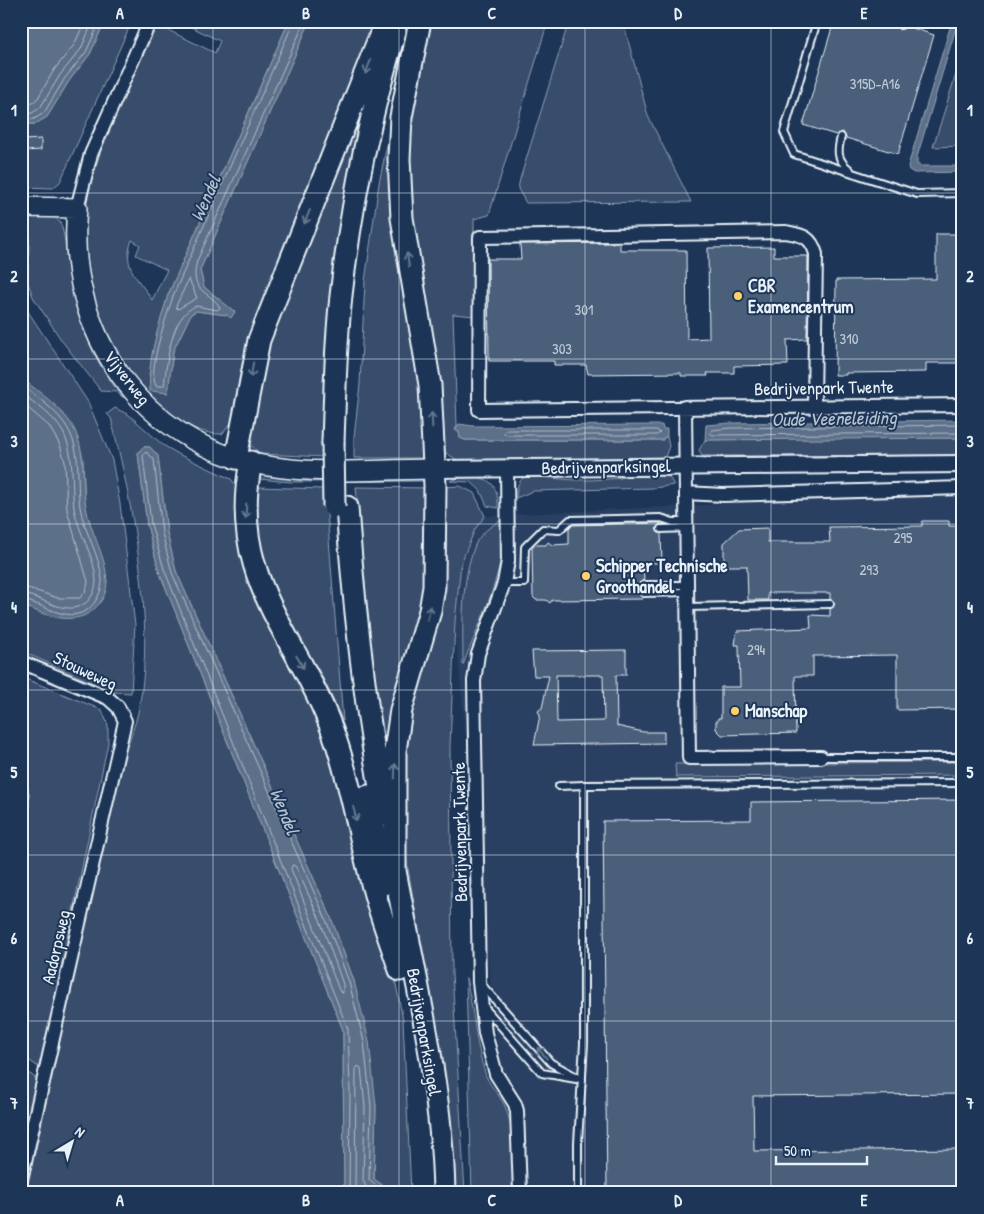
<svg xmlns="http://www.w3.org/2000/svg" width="984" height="1214" font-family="'Patrick Hand',sans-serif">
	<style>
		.built { fill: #2a4162 }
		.green { fill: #374d6c; stroke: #909fb2; fill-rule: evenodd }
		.water { fill: #5d7089; stroke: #95a4b5 }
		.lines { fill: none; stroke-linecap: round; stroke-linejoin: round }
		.shore { stroke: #b0bdcc; stroke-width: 1 }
		.building { fill: #495e7a; stroke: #e8f1f8; fill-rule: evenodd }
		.service-casing { stroke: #e8f1f8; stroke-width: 10 }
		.minor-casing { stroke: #e8f1f8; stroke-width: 16 }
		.tertiary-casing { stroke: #e8f1f8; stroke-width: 20 }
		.secondary-casing { stroke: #e8f1f8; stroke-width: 22 }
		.trunk-casing { stroke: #e8f1f8; stroke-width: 25 }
		.service { stroke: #1d3557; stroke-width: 6 }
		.minor { stroke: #1d3557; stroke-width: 12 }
		.tertiary { stroke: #1d3557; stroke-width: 16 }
		.secondary { stroke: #1d3557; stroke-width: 19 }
		.trunk { stroke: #1d3557; stroke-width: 21 }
		.trunk-bridge-casing { stroke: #e8f1f8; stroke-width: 25; stroke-linecap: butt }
		.trunk-bridge { stroke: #1d3557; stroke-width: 21 }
		.oneway { stroke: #64778f }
		.grid { fill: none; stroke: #e8f1f8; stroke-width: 1; stroke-opacity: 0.55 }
		.poi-dot { fill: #ffd166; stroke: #1d3557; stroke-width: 2 }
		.labels { text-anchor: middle; stroke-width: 4; stroke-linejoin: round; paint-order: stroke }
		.number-label { font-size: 15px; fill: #c0ccd8 }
		.poi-label { font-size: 18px; font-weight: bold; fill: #e8f1f8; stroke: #1d3557; text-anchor: start }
		.street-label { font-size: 18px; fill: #e8f1f8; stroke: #1d3557 }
		.water-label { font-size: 19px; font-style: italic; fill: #b7c4d1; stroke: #1d3557 }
		.neatline { fill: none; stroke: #e8f1f8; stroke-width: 2 }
		.grid-label { font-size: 16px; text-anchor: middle; font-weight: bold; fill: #e8f1f8 }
	</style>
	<rect width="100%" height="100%" fill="#1d3557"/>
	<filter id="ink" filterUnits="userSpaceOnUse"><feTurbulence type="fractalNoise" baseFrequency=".02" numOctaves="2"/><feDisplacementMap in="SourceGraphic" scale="10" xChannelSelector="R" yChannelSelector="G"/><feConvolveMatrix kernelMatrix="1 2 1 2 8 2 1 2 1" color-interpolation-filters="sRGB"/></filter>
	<g filter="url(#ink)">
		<path class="built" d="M963 492V1193H512L444 518Z"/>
		<path class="green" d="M105 21H132L60 182 53 188 25 187 21 176V124H35L47 117 69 81 90 54Z
			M159 21H169L166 29 215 53 220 41 179 21H289L168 295 155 341 149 375 168 393 173 351 191 314 196 311 227 315 235 312 204 287 200 270 310 21H375L304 195 253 326 241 369 232 422 222 434C192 435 162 410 142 388 116 359 98 323 91 284 87 266 83 246 84 228 88 157 130 85 159 21ZM132 240 140 245 136 255 167 270 152 300C139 278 121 269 132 240Z
			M428 21H548L489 215 474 219V316L453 314 457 426 455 430 459 432 460 438 465 440H662L664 437H667L669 446 665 457 459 461 443 451 430 316 409 197 411 126Z
			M569 21H623L648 116 691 202 526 203 518 189 520 179Z
			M388 22 325 457 261 454C258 451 254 449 252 446 246 432 256 387 258 372Z
			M963 52V146L933 147Z
			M392 121 422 386 424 458H354V437L360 384 365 281 379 183Z
			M30 210 51 214 60 222C66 236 65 252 68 267 77 316 91 361 124 398L116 392 101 391 62 341 33 297 28 283Z
			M21 301 88 402 112 460 120 504 135 625 131 693 114 692 21 651V604L30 609 107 581 85 506 83 458 78 439 63 413 21 378Z
			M115 408 129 415 163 445 180 455 231 479 236 486V521L244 558 307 681 383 919 403 1020 411 1193H393L374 1179 376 1106 354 981 330 915 176 571 167 533 158 456 150 447H143L138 453 147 525 159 571 343 1030 344 1193H26L121 765C127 745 135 728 139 708 156 620 132 504 111 418L107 414Z
			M822 438H963V455L702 456 699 450 705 440Z
			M268 473 421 477 425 481 291 482 259 479 261 476Z
			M652 473 669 477 674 485 654 488 533 491 516 498C517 484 519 477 533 474 567 484 618 480 652 473Z
			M465 476C490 477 498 483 498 508L487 506 480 490 471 482 450 481Z
			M460 486 474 493 485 516 475 529 461 563 455 621 450 746 452 973 465 1193H450L440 1049 400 824 398 791 443 487Z
			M257 487 324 489 326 500 343 721 321 674 288 620 258 554 254 492Z
			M356 487 428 488 430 588 389 788 378 747Z
			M501 520C510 565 479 622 463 665 463 626 460 580 476 543 481 533 491 526 501 520Z
			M21 677 102 710 108 725V743L40 1068 21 1055V826L28 810 29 793 21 767Z
			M963 762V775L676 777 675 764Z
			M466 978C474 1010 475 1044 486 1076 491 1088 502 1097 506 1109 516 1135 513 1166 515 1193H472Z
			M21 1068 37 1079 21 1156Z"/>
		<path class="water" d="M21 21H105L90 54 69 81 47 117 35 124H21Z
			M289 21H310L200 270 204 287 235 312 231 318 227 315 196 311 191 314 173 351 168 393 150 391C147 358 159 326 168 295Z
			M952 21H958L917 157V164L921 166H963V172L914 173 909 170 908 166Z
			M21 378C39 392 60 406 72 425 87 451 81 479 86 507 90 532 106 555 107 581 107 590 104 598 98 605 79 629 44 616 21 604Z
			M963 420V438L705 440 706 425 731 423Z
			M459 424 473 426 662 425 663 429H667V437H664L663 440H465L460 438 459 432 455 430Z
			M143 447H150L158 456 167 533 176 571 330 915 354 981 369 1041 376 1106 374 1179 393 1193H344L343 1030 159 571 147 525 138 453Z
			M21 767C29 785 35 810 21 826Z"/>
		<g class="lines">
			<path class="shore" d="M294 21 173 296C167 316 147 369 156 386H164C167 363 170 316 196 306L217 310 220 308C211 290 188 294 197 261L305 21
				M21 106 30 105 38 98 54 70 74 45 85 21
				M21 114 32 113 40 108 60 75 81 49 93 21
				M21 120 34 119 44 113 65 78 86 52 100 21
				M189 279 197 298 178 309 176 307Z
				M21 385C37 397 58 411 68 429 82 454 76 480 80 507 84 532 100 555 102 580 102 591 96 604 87 610 66 624 42 602 21 600
				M21 393C36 404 54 416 63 432 75 456 71 482 74 508 78 533 95 556 96 581 96 589 91 600 84 604 64 617 40 595 21 594
				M21 402 49 426 60 445 65 462 67 510 88 582 86 591 80 598H58L21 586
				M963 425 731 428 712 430 710 433 713 435 963 433
				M507 430H657L660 433 657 435H507L504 433Z
				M293 865 296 867 320 920 343 984V993L340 992 291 869Z
				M349 1193 350 1091 348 1029 164 569 151 524 143 456 146 452 154 459 162 533 172 573 325 917 349 982 364 1042 371 1106 369 1180 385 1193
				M355 1193 356 1069 358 1066 361 1068 365 1107 363 1180 366 1187 374 1193"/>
		</g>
		<path class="building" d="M834 21H889L896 23 899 30 906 26 934 35 898 154 846 138 843 132 836 135 803 125Z
			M41 139V150L26 151 25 140Z
			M936 234H963V363H926V372L846 373V375H835L836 280 936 279Z
			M620 243V250H686L687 339 709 338 708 248 774 247V256H808L807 339 787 340 788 365 734 366V373H707L708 376H681V373L588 374 586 365H554V361H489L488 259H521L520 244Z
			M922 521H949V526H962L963 709 897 710V655L813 656V676H795L796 733 722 735 716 729V721H718V718H721V687H740L739 645H735L737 631 811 628 810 615 830 616V609L835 604 830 599V593H768V600H748L747 566H724V543L739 529 768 528V542H830L829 527 922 526Z
			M661 523 656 529 661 534 662 563H643L644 580 639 583 641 589 639 593 643 599 552 600 550 603 546 600H536L533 597 532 548 536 545H546L548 542 552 545 569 544V528L572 525Z
			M626 650V675H616L617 726 643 732H664V743L534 745 540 715 538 711 542 708 549 676H534L532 651ZM556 675H603L604 721 557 722Z
			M963 800V1094L753 1096 754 1151 963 1149V1193H607L603 821 751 820V802Z"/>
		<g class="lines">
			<g class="service-casing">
				<path id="service" d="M817 21 784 132 794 154 917 194 963 193
					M901 25 902 21
					M841 137C837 152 837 160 850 170
					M21 192 25 205
					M661 529 687 528
					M504 583H524L525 547 543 529 559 530 570 520 661 518 673 522H687
					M644 585H687
					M644 593 687 592
					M688 607 830 604
					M821 757H963
					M559 786 584 785
					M481 984 551 1063 582 1080
					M484 1007 542 1073 576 1079
					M578 1193V1143L584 1043V785L963 783"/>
			</g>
			<g class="minor-casing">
				<path id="minor" d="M77 208 91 154 150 21
					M814 406 816 254C811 236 802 235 786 232L480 237 479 410 963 405
					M685 407 689 758 821 757
					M507 468 508 561 504 583 478 654 474 681 479 982 485 1033 496 1074 515 1104 517 1111 520 1193
					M686 493 723 495 963 488
					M21 662 108 698 118 707 125 721 21 1179"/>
			</g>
			<g class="tertiary-casing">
				<path id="tertiary" d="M435 469 963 464"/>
			</g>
			<g class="secondary-casing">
				<path id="secondary" d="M21 207 77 208C65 332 142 445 268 466 322 475 380 469 435 469"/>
			</g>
			<g class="trunk-casing">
				<path id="trunk" d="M333 442C335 388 336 333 343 279 353 195 371 112 395 31
					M236 458 259 340 386 21
					M251 462C226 582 302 638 336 741 353 792 361 846 376 898 383 922 392 946 400 970
					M347 507C354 611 366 713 385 815
					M368 796 384 884
					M393 860C413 970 442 1081 444 1193
					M395 872V751L401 710 430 611 434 587 435 485 430 385 402 218 399 159 401 117 420 21"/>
			</g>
			<use href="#service" class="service"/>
			<use href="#minor" class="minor"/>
			<use href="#tertiary" class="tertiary"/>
			<use href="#secondary" class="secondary"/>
			<use href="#trunk" class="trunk"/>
			<g class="trunk-bridge-casing">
				<path id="trunk-bridge" d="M333 442 334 507"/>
			</g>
			<use href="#trunk-bridge" class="trunk-bridge"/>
		</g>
		<defs><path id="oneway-shaft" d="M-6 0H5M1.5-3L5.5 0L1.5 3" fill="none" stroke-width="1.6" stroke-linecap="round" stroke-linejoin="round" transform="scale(1.25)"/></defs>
		<g class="oneway">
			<use href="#oneway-shaft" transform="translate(368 67) rotate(112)"/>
			<use href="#oneway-shaft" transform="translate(307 217) rotate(112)"/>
			<use href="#oneway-shaft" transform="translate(408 260) rotate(-98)"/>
			<use href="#oneway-shaft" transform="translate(252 370) rotate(99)"/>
			<use href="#oneway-shaft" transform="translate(432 420) rotate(-93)"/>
			<use href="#oneway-shaft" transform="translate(246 511) rotate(92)"/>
			<use href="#oneway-shaft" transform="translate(429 613) rotate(-77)"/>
			<use href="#oneway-shaft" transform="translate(300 662) rotate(60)"/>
			<use href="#oneway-shaft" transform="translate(395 771) rotate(-89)"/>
			<use href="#oneway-shaft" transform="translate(355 814) rotate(76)"/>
			<use href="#oneway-shaft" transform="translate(542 1053) rotate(-131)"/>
		</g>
	</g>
	<path class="grid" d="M213 21V1193M399 21V1193M585 21V1193M771 21V1193M21 193H963M21 359H963M21 524H963M21 690H963M21 855H963M21 1021H963"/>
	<g class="poi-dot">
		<circle cx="738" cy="296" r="5"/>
		<circle cx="586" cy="576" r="5"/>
		<circle cx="735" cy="711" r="5"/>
	</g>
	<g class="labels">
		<g class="number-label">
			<text x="875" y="89">315D-A16</text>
			<text x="584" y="315">301</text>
			<text x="849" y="344">310</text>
			<text x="562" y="354">303</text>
			<text x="903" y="543">295</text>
			<text x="869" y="575">293</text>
			<text x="756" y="655">294</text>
		</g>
		<g class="poi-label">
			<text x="748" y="292">CBR<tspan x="748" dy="21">Examencentrum</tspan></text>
			<text x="596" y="572">Schipper Technische<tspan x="596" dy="21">Groothandel</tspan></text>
			<text x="745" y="717">Manschap</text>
		</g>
		<g class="street-label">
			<text transform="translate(127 378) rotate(52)" y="6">Vijverweg</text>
			<text transform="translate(824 388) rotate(-1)" y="6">Bedrijvenpark Twente</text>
			<text transform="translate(606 467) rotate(-1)" y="6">Bedrijvenparksingel</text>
			<text transform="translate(85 671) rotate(25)" y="6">Stouweweg</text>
			<text transform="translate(460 832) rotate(-91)" y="6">Bedrijvenpark Twente</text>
			<text transform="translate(56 947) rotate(-77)" y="6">Aadorpsweg</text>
			<text transform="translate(424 1032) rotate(80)" y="6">Bedrijvenparksingel</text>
		</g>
		<g class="water-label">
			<text transform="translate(205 198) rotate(-66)" y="7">Wendel</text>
			<text transform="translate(834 418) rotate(-1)" y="7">Oude Veeneleiding</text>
			<text transform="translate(285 811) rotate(68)" y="7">Wendel</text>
		</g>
	</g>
	<rect width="984" height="1214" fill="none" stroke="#1d3557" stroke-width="55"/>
	<g transform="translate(72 1142) rotate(38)" stroke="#1d3557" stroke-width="4" paint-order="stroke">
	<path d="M0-4L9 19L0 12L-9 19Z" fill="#e8f1f8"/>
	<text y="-8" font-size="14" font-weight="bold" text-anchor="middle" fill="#e8f1f8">N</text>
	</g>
	<path d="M776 1156v8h91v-8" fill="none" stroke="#e8f1f8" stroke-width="2.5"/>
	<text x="784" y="1156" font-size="15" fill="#e8f1f8" stroke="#1d3557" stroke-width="4" paint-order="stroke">50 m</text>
	<rect x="28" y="28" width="928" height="1158" class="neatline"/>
	<g class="grid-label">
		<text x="120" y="19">A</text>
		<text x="306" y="19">B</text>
		<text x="492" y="19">C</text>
		<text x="678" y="19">D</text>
		<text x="864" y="19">E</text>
		<text x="14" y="116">1</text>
		<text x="970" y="116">1</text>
		<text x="14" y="282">2</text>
		<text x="970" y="282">2</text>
		<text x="14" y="447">3</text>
		<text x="970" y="447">3</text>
		<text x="14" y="613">4</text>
		<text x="970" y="613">4</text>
		<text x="14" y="778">5</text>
		<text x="970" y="778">5</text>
		<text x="14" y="944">6</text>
		<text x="970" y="944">6</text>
		<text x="14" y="1109">7</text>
		<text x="970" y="1109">7</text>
		<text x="120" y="1206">A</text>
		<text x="306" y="1206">B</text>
		<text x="492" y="1206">C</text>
		<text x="678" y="1206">D</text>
		<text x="864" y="1206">E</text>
	</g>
</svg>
